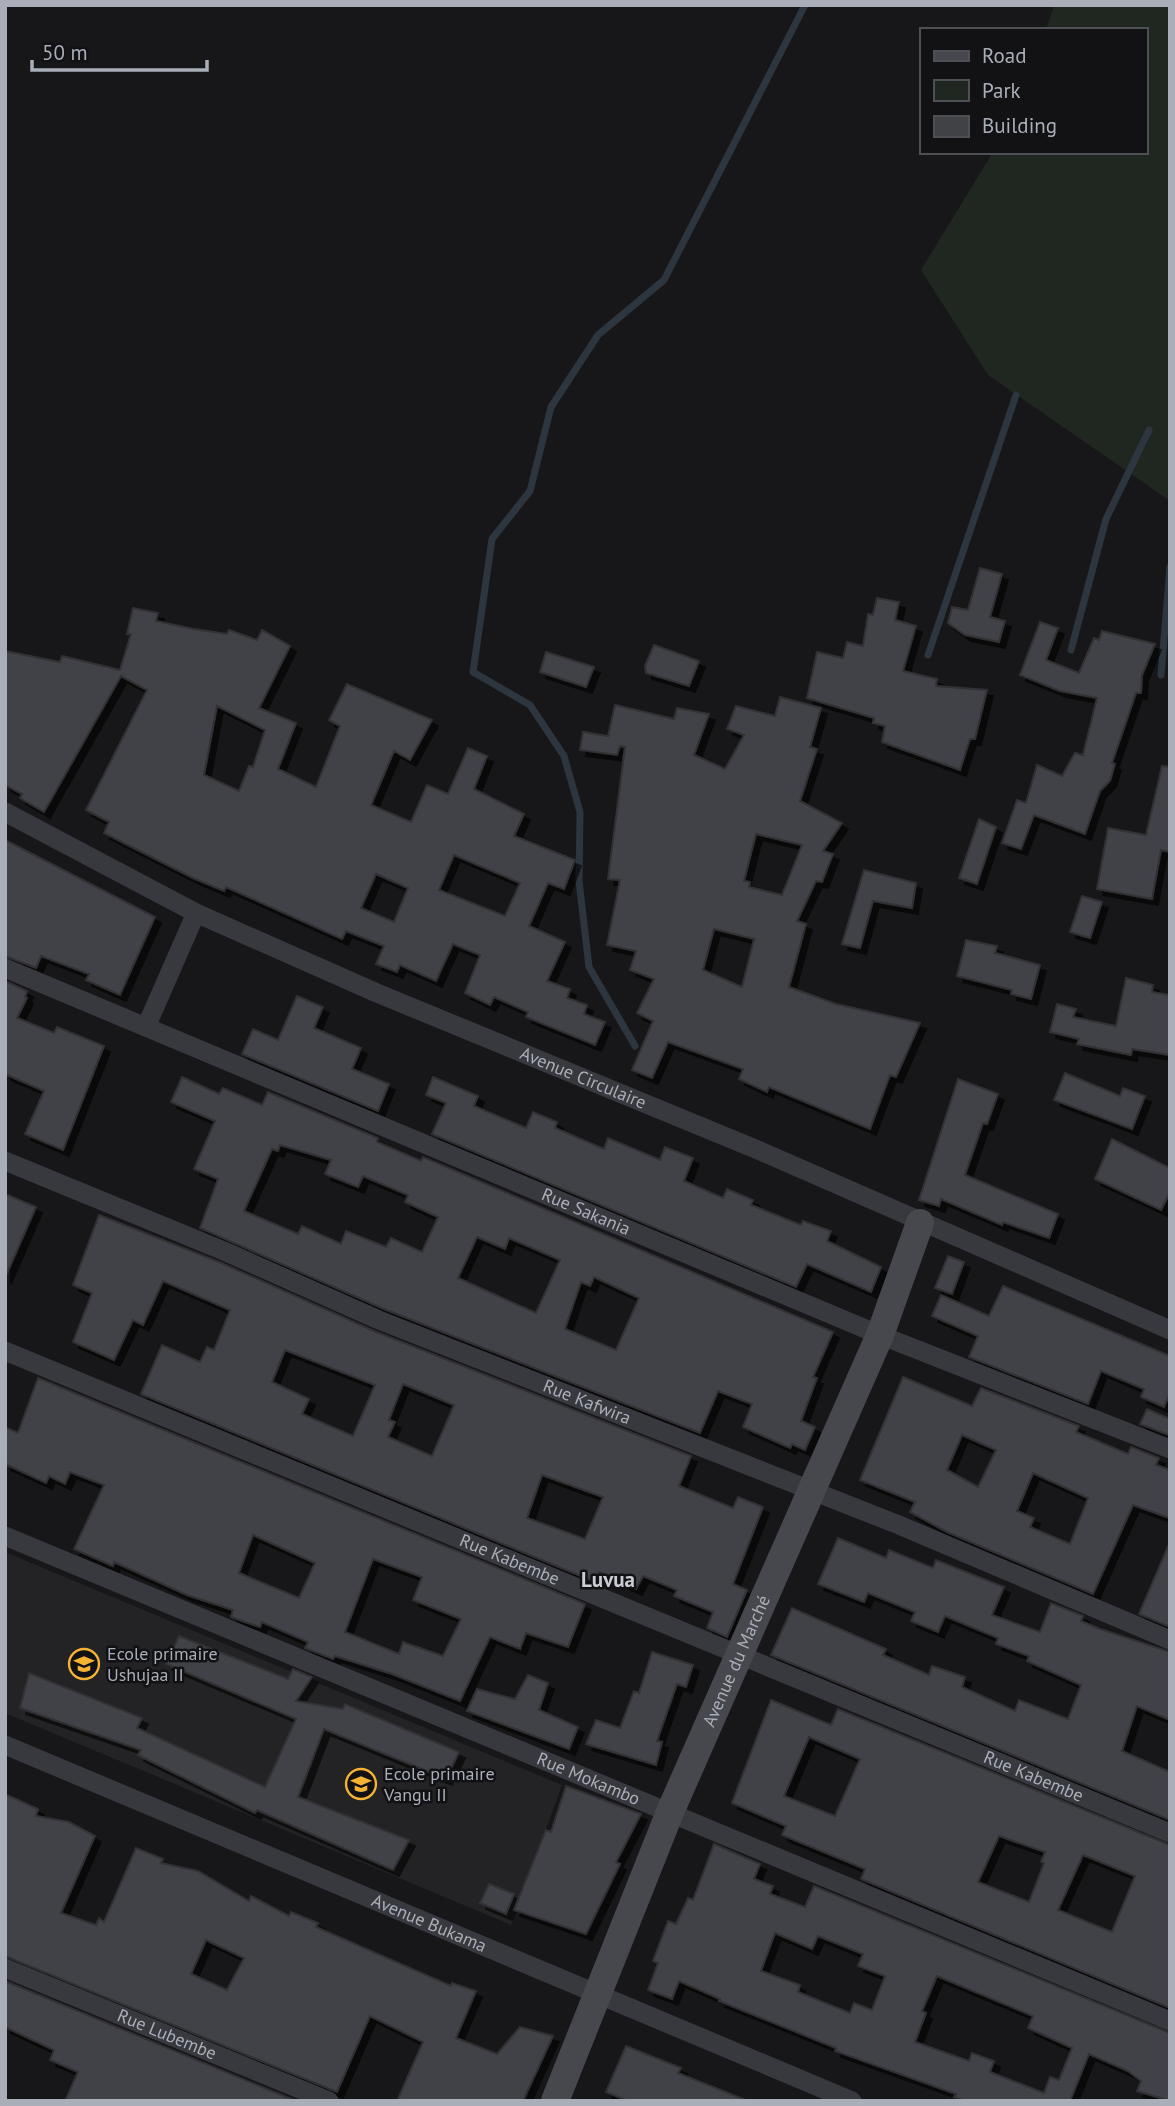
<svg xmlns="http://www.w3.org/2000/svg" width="1175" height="2106" font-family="'PT Sans',sans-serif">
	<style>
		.built { fill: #232326 }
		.green { fill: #1f2720 }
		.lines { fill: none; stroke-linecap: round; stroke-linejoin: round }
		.stream { stroke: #2d363e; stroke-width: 7 }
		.building { fill: #414246; stroke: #313135; stroke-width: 2; fill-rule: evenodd; filter: url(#shadow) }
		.street { stroke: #38393e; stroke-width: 19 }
		.secondary { stroke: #46484e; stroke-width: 28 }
		.labels { text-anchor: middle; stroke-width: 5; stroke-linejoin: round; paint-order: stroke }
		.street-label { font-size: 18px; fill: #a9aeb9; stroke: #121214 }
		.poi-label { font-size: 18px; fill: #a9aeb9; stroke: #121214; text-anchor: start }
		.quarter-label { font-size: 21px; font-weight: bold; fill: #cacdd5; stroke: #121214 }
	</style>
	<defs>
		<filter id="shadow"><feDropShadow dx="6" dy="6" stdDeviation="0" flood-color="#0009"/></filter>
	</defs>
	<rect width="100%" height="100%" fill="#171719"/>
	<path class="built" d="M5 1552 562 1785 511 1925 5 1713Z"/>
	<path class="green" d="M1054 5H1170V501L988 375 921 270 993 152H1145V30H1046Z"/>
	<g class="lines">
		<path class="stream" d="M1071 650 1106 519 1149 430
			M928 655 1016 395
			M1161 675 1170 567
			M635 1046 589 967 579 881 580 812 564 756 530 705 473 672 492 539 530 491 551 407 598 335 664 280 805 5"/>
	</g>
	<path class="building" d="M980 568 1002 574 990 617 1005 621 999 642 965 635 948 623 952 607 968 610Z
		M877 598 899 602 895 620 916 626 903 671 937 679 936 686 987 690 975 739H970L960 770 882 742 885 726 873 723 874 718 807 698 817 652 843 658 847 642 863 646 868 614 873 615Z
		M133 608 158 613 156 621 194 629 227 634 229 630 257 640 262 630 290 646 259 708 296 723 278 769 316 787 340 726 329 720 347 684 432 720 410 760 394 751 371 805 411 822 427 785 448 794 468 748 487 756 474 789 524 814 514 836 575 860 564 889 548 883 529 926 565 942 547 981 570 989 567 998 587 1005 584 1014 605 1022 595 1045 526 1017 528 1012 494 997 490 1005 465 993 480 955 453 944 436 981 400 965 397 972 376 964 384 946 346 931 342 939 226 887 224 891 193 878 104 833 109 822 86 810 147 690 121 676 44 812 20 798 22 794 5 785V651L60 662 62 656 120 670 131 634H127ZM217 706 265 730 253 767 249 766 239 791 204 775ZM454 855 520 883 505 916 439 890ZM376 874 408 888 394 922 361 908Z
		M1040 622 1058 628 1046 660 1079 673 1094 638 1099 640 1102 631 1155 644 1142 675 1141 693H1136L1112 763 1115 764 1110 781 1100 791 1085 834 1034 815 1021 849 1002 843 1017 800 1026 803 1037 765 1062 776 1075 753 1083 755 1097 698 1060 691 1020 675Z
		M654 645 699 661 689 686 646 673 645 666Z
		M546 652 594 667 586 687 540 672Z
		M780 697 821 708 810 747 817 749 800 801 842 823 823 851 833 854 822 882 816 881 797 921 806 924 789 987 836 1004 920 1023 896 1077 890 1075 870 1129 769 1087 767 1092 739 1079 743 1069 668 1042 652 1078 632 1070 653 1021 637 1013 654 979 630 970 636 951 607 945 620 880 608 879 625 747 620 746 617 755 580 750 583 732 608 736 615 705 674 719 677 708 709 714 694 755 725 769 744 735 727 729 736 706 775 716ZM756 834 802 845 782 895 749 887 750 882 744 881ZM714 929 754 939 742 987 703 970Z
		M1162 766 1170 767V852L1161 850 1152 899 1097 889 1108 828 1146 835Z
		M979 819 996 827 977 884 959 878Z
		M5 840 155 917 120 995 86 980 89 974 41 956 36 968 5 956Z
		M864 870 916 883 912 908 873 901 860 948 842 944Z
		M1082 896 1102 902 1090 938 1070 932Z
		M966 940 997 946 995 953 1040 965 1031 999 1011 994 1012 990 957 976Z
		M1126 978 1153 985 1152 992 1170 995V1055L1132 1049 1131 1055 1077 1044 1079 1039 1050 1032 1057 1004 1076 1009 1073 1017 1116 1026Z
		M5 981 27 991 25 997 27 998 17 1018 54 1033 57 1027 104 1046 63 1150 25 1134 44 1091 5 1074Z
		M297 996 323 1007 314 1028 361 1048 352 1069 389 1084 378 1111 242 1054 253 1029 278 1040Z
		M1065 1073 1120 1096 1123 1088 1145 1096 1132 1129 1054 1100Z
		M182 1077 219 1094 223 1088 262 1105 268 1092 378 1138 377 1142 421 1161 423 1157 833 1332 813 1377 817 1378 801 1421 815 1427 805 1450 792 1444 790 1448 743 1427 752 1404 718 1391 700 1433 384 1309 200 1228 218 1179 194 1169 215 1121 171 1102ZM280 1145 331 1160 325 1174 358 1187 363 1176 408 1195 405 1202 438 1217 422 1252 391 1238 386 1247 346 1231 341 1244 302 1226 298 1234 244 1211 272 1149 278 1151ZM477 1237 505 1249 509 1238 560 1260 536 1313 458 1278ZM594 1277 639 1298 616 1350 565 1329 581 1282 590 1286Z
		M433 1077 478 1096 474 1106 526 1128 533 1112 557 1122 555 1128 604 1149 608 1138 660 1160 665 1147 693 1158 684 1181 723 1198 727 1189 753 1200 751 1205 801 1225 803 1221 831 1231 827 1241 881 1267 871 1292 807 1264 796 1287 432 1134 446 1103 426 1095Z
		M958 1079 998 1094 987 1124 983 1123 965 1175 1058 1214 1049 1238 1003 1222 1002 1225 941 1199 939 1206 919 1200Z
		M1112 1139 1170 1168V1192L1161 1210 1095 1179Z
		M5 1194 36 1207 5 1278Z
		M99 1215 219 1262 374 1331 691 1456 679 1486 733 1508 738 1497 763 1507 733 1584 747 1590 727 1637 707 1628 713 1612 674 1596 677 1590 643 1576 636 1589 599 1572 595 1582 141 1394 162 1345 200 1362 207 1347 214 1350 230 1310 163 1281 143 1325 133 1320 114 1360 73 1342 92 1293 73 1285ZM285 1350 375 1385 353 1436 302 1414 309 1399 272 1382ZM403 1384 454 1405 432 1456 388 1437 395 1422 389 1420ZM542 1475 603 1497 585 1539 527 1518Z
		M948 1256 964 1262 952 1294 935 1288Z
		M1003 1286 1170 1356V1393L1164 1407 1141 1397 1144 1389 1101 1371 1088 1404 969 1357 978 1336 932 1316 941 1295 989 1316Z
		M903 1377 972 1406 981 1388 1079 1426 1076 1432 1128 1454 1131 1447 1159 1458 1156 1465 1170 1470V1518L1133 1505 1093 1594 947 1532 910 1512 915 1502 860 1480ZM962 1435 996 1450 978 1487 947 1470ZM1033 1473 1088 1498 1070 1544 1030 1527 1034 1518 1017 1511Z
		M38 1378 585 1604 568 1647 526 1633 520 1649 490 1637 460 1701 392 1674 335 1656 333 1659 305 1648 308 1642 262 1622 260 1627 242 1621 231 1617 233 1610 187 1595 114 1562 113 1566 74 1549 104 1485 70 1472 65 1484 49 1476 46 1483 5 1464V1427L18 1433ZM253 1535 315 1563 299 1598 239 1573ZM373 1559 422 1577 413 1600 461 1619 443 1656 403 1642 399 1654 345 1632Z
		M1147 1409 1170 1419 1169 1435 1140 1424Z
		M838 1538 886 1558 889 1550 933 1568 936 1560 1004 1587 992 1615 1040 1632 1051 1603 1083 1616 1081 1621 1100 1629 1170 1652V1720L1137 1706 1122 1751 1170 1772V1820L771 1655 792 1608 886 1649 883 1655 929 1675 932 1666 965 1677 962 1687 1015 1711 1019 1700 1068 1719 1081 1685 1027 1661 1029 1656 996 1644 998 1638 945 1616 938 1632 911 1621 915 1612 868 1593 864 1602 818 1584Z
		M1170 1542V1627L1139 1614Z
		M179 1636 288 1679 293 1669 312 1677 296 1701 343 1709 345 1704 459 1752 446 1779 324 1729 298 1797 409 1840 393 1870 257 1810 255 1813 138 1755 141 1750 20 1708 29 1673 142 1718 137 1728 265 1787 296 1719 166 1664Z
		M652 1652 693 1665 686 1687 677 1684 657 1741 662 1742 656 1765 586 1744 596 1720 620 1728 634 1691 639 1693Z
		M528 1675 548 1683 539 1710 578 1727 569 1749 467 1711 477 1689 515 1699Z
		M771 1700 831 1725 838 1709 1170 1845V2008L861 1879 865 1869 782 1835 786 1826 732 1803ZM809 1737 860 1759 835 1816 784 1796ZM999 1836 1045 1852 1041 1862 1044 1863 1029 1902 978 1882ZM1083 1855 1135 1876 1112 1932 1058 1910Z
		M566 1786 641 1814 616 1862 620 1864 586 1934 514 1910 546 1830 551 1832Z
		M5 1794 38 1809 36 1816 69 1822 95 1836 61 1913 96 1925 99 1918 104 1922 136 1848 163 1859 161 1863 198 1871 249 1901 251 1896 289 1916 291 1912 318 1923 316 1927 451 1986 452 1983 476 1991 456 2038 497 2054 520 2027 553 2036 523 2101H397L423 2042 370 2016 337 2092 5 1956ZM206 1940 244 1958 227 1990 191 1974Z
		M714 1844 760 1864 754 1879 773 1886 770 1894 805 1907 814 1886 1170 2033V2101L1137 2091 1141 2081 1128 2071 1089 2054 1070 2101H965L954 2097 956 2094 835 2051 836 2048 719 2001 720 1999 679 1981 672 1999 648 1990 658 1963 653 1961 668 1921 676 1924 688 1898 693 1900ZM775 1933 812 1949 818 1936 863 1954 858 1966 885 1976 872 2010 854 2003 850 2013 798 1992 800 1985 761 1971ZM937 1976 1033 2016 1028 2028 1072 2048 1059 2080 1050 2077 1044 2093 990 2072 994 2061 972 2053 969 2061 915 2042 926 2013 922 2011Z
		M489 1884 514 1894 506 1914 480 1903Z
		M5 1981 296 2101H65L78 2072 50 2060 54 2050 5 2027Z
		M626 2046 681 2068 678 2073 748 2101H628L606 2092Z"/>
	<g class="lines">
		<g class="street">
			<path id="s1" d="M5 812 196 913 377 993 758 1150 1170 1330"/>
			<path id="s2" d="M5 968 880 1335 1170 1449"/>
			<path d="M146 1027 196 913"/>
			<path id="s3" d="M5 1161 224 1251 379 1320 899 1525 1170 1640"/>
			<path id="s4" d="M5 1351 1170 1833"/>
			<path id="s5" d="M5 1536 1170 2021"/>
			<path id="s6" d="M5 1745 852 2101"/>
			<path id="s7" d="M5 1968 329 2101"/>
		</g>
		<path class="secondary" id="s8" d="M555 2101 670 1812 880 1335 920 1223"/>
	</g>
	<defs>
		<g id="school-ring" transform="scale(1.575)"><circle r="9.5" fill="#121214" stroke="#f5b233" stroke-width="1.5"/><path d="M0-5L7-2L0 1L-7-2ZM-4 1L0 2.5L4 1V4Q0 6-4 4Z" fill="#f5b233"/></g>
	</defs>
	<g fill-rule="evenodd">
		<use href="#school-ring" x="84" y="1664"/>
		<use href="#school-ring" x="361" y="1784"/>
	</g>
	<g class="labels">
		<g class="street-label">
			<text dy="6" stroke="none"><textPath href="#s1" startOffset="637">Avenue Circulaire</textPath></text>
			<text dy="6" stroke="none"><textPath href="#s2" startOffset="630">Rue Sakania</textPath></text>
			<text dy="6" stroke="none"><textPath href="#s3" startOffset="630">Rue Kafwira</textPath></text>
			<text dy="6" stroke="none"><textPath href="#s4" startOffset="546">Rue Kabembe</textPath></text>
			<text dy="6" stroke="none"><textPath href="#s8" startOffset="476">Avenue du Marché</textPath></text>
			<text dy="6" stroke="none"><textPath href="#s4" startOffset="1113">Rue Kabembe</textPath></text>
			<text dy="6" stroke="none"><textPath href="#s5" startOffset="632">Rue Mokambo</textPath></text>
			<text dy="6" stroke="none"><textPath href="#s6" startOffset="460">Avenue Bukama</textPath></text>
			<text dy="6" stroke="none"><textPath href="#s7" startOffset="175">Rue Lubembe</textPath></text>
		</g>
		<g class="poi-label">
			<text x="107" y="1660">Ecole primaire<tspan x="107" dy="21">Ushujaa II</tspan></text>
			<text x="384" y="1780">Ecole primaire<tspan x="384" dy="21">Vangu II</tspan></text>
		</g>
		<g class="quarter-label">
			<text x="608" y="1587">Luvua</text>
		</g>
	</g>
	<rect width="1175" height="2106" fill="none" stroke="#a9aeb9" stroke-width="14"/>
	<rect x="920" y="28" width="228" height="126" fill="#121214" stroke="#4e5056" stroke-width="2"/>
	<rect x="934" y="51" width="35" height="10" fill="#46484e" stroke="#4e5056" stroke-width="2"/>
	<text x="982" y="63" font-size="21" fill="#a9aeb9">Road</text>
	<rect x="934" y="80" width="35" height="21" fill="#1f2720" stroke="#4e5056" stroke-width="2"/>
	<text x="982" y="98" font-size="21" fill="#a9aeb9">Park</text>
	<rect x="934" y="116" width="35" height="21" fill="#414246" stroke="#4e5056" stroke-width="2"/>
	<text x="982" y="133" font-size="21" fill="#a9aeb9">Building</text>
	<path d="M32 60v10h175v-10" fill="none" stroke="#a9aeb9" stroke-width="3.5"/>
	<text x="42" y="60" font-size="21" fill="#a9aeb9" stroke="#121214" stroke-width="5" paint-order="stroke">50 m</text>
</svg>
